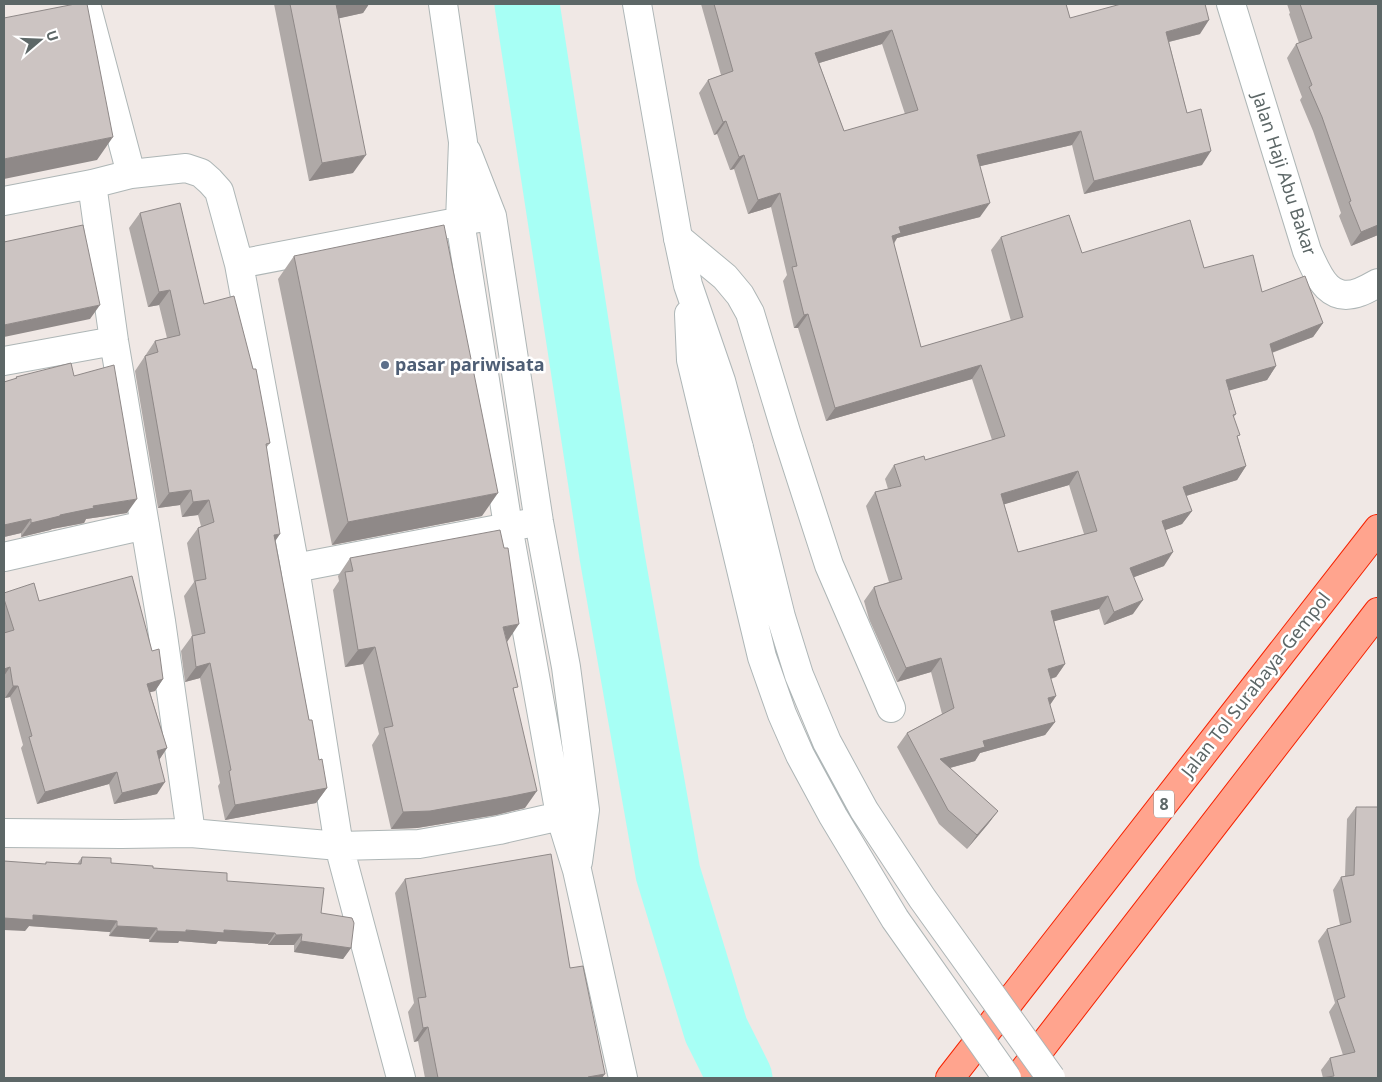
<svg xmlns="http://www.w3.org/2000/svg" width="1382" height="1082" font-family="'Noto Sans',sans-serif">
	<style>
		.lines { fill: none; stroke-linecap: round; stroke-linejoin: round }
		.river { stroke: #a7fff5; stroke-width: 65 }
		.street-casing { stroke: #aeb6b6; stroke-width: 30 }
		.secondary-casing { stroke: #aeb6b7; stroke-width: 30 }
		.highway-casing { stroke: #f62200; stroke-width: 30 }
		.street { stroke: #fff; stroke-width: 28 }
		.secondary { stroke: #fff; stroke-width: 28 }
		.highway { stroke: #ffa48e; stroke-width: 28 }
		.secondary-bridge-casing { stroke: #aeb6b7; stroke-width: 30; stroke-linecap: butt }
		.secondary-bridge { stroke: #fff; stroke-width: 28 }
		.wall { fill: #afa9a7; fill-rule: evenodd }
		.shaded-wall { fill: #8f8988 }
		.building { fill: #ccc4c2; stroke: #8f8988; fill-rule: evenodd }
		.service-dot { fill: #5c6f8a; stroke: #fff; stroke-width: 2 }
		.labels { text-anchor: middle; stroke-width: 5; stroke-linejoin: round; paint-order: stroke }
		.shield { fill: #fff; stroke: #8e9595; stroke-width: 1 }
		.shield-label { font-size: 16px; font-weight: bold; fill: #5d6767 }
		.street-label { font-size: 18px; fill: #5d6767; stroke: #fff }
		.service-label { font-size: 18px; font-weight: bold; fill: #4e5e75; stroke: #fff; text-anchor: start }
	</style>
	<rect width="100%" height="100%" fill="#f0e8e5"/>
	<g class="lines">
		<path class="river" d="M527 4 612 556 668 873 716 1030 740 1078"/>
		<g class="street-casing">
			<path id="street" d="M86 4 131 174
				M443 4 463 142 460 221 508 526 560 815 577 870 623 1078
				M1231 4 1307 251C1318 275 1328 304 1360 292 1366 290 1372 286 1378 283
				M467 152 492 216 539 522 566 667 585 810 578 862
				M92 184 114 341 161 621 191 833
				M4 201 92 184 131 174 186 168 201 173 210 181 219 191 239 264 295 568 339 846 401 1078
				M678 238 725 277 740 295 750 313 786 432 829 565 891 708
				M239 264 478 218
				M4 361 114 341
				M4 557 145 525
				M295 568 525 524
				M4 833 121 834 191 833 339 846 419 844 499 830 578 812"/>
		</g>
		<g class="secondary-casing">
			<path id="secondary" d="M637 4 678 238 688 285 721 381 739 448
				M689 314 691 360 713 452"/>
		</g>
		<g class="highway-casing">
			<path id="highway" d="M950 1078 1378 529
				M1018 1078 1378 612"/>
		</g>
		<use href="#street" class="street"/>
		<use href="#secondary" class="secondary"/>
		<use href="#highway" class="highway"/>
		<g class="secondary-bridge-casing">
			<path id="secondary-bridge" d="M739 448 781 617 799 675 827 742 864 810 922 898 1051 1078
				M713 452 762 657 782 714 800 755 833 816 895 919 1007 1078"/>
		</g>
		<use href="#secondary-bridge" class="secondary-bridge"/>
	</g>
	<path class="wall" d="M274 4H369L363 13 339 18 353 173 309 181Z
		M701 4H1066L1070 18 1200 34 1169 42 1187 113 1202 165 1084 194 1072 145 980 166V217L897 238 894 244 921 347 1011 321 991 250 1001 237 1082 253 1204 268 1262 292 1323 323 1313 337 1272 353 1276 366 1267 380 1229 390 1236 414 1233 418 1238 438 1246 466 1237 480 1186 496 1192 511 1182 524 1165 530 1164 566 1134 577 1133 614 1104 625 1099 609 1054 621 1065 664 1056 677 1051 679 1056 696 1050 705 1055 722 1045 735 980 753 975 761 950 768 998 811 988 824 967 849 939 824 897 747 907 733 942 714 931 672 897 682 869 619 864 601 874 587 889 582 866 506 875 492 888 489 885 479 894 465 925 460 992 440 972 379 826 421 798 328H794L783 281 787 275 771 207 748 214 734 169 730 170 717 134 714 135 699 93 708 80 721 75ZM882 44 905 114 844 131 819 63ZM1069 485 1084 534 1018 552 1004 504Z
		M1287 4H1378V235L1351 246 1339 216 1341 213 1313 131 1300 100 1302 97 1287 58 1296 44 1299 43 1289 14 1290 13Z
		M140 213 204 304 270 443 266 448 275 541 309 720 319 760 327 788 316 803 225 820 218 786 220 783 200 678 185 682 181 651 192 636 184 596 194 582 187 543 198 528 201 526 198 515 182 517 180 505 158 508 135 371 155 341 167 338 159 305 148 307 129 228Z
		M294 256 482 516 332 545 278 279Z
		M74 376 127 513 86 519 84 523 52 529 50 530 21 537V533L4 537V382L15 379 16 377Z
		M350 558 507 642 514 692 525 808 496 815 417 828 391 829 372 745 379 734 363 664 345 667 333 590 339 581 338 576Z
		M4 593 39 601 152 651 163 679 155 691 150 692 167 748 159 760 157 794 114 804 109 784 37 804 21 748 23 745 10 697 5 698 4 690Z
		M1356 807 1378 1078H1323L1321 1070 1330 1058 1343 1055 1329 1012 1335 1003 1318 941 1327 929 1340 925 1333 890 1341 877 1345 876 1347 819Z
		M82 857 111 863 153 868 227 881 321 913 351 948 343 959 294 952V945H268V944L218 941 216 944 179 941 178 943 149 942V939L109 936 110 932 29 926 25 931 46 862 77 864Z
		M405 879 570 968 602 1078H425L418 1041 414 1042 408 1012 414 1003 395 893Z"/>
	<path class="shaded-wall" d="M336 4H369L363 13 323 22Z
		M1209 20 1200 34 1156 45 1166 32Z
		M892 30 882 44 806 67 815 53Z
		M726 121 717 134 714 135 723 122Z
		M1081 131 1072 145 968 169 977 155Z
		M113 137 97 160 4 179V159Z
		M1211 151 1202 165 1084 194 1094 181Z
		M366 155 353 173 309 181 322 163Z
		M744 155 734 169 730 170 739 157Z
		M780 193 771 207 748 214 758 200Z
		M990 203 980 217 897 238 891 247 892 236 899 227Z
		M1378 225V235L1351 246 1361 232Z
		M170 290 159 305 148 307 159 292Z
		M100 305 90 319 4 337V325Z
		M808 314 798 328H794L804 315Z
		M1323 323 1313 337 1260 357 1270 344Z
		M981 365 972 379 826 421 835 408Z
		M1276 366 1267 380 1217 394 1226 380Z
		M1246 466 1237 480 1173 500 1183 487Z
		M1078 471 1069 485 992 508 1001 494Z
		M191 490 180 505 158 508 169 493Z
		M498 493 482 516 332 545 348 522Z
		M137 499 127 513 86 519 84 523 52 529 50 530 21 537 31 523 93 506Z
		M209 500 198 515 182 517 193 502Z
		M1192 511 1182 524 1152 535 1162 521Z
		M31 519 21 533 4 537V525Z
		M280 534 270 549 274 535Z
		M1173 552 1164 566 1121 582 1130 568Z
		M1108 596 1099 609 1041 625 1051 611Z
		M1143 600 1133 614 1104 625 1114 612Z
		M519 624 507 642 503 627Z
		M375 647 363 664 345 667 358 650Z
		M941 658 931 672 897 682 906 668Z
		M210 663 200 678 185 682 196 667Z
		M1065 664 1056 677 1038 682 1048 669Z
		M10 667 4 676V669Z
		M163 679 155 691 139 695 147 684Z
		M13 686H18L10 697 5 698Z
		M1056 696 1047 709 1048 698Z
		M1055 722 1045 735 980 753 975 761 931 773 940 759 983 741Z
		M167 748 159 760 157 751Z
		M117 772 109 784 37 804 45 792Z
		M165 782 157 794 114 804 122 793Z
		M327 788 316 803 225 820 235 805Z
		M537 791 525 808 496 815 417 828 391 829 403 812Z
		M998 811 988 824 967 849 977 835Z
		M33 915 117 921 110 932 29 926 25 931 4 930V918Z
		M117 926 157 928 149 939 109 936Z
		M224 930 275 933 268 944 218 941 216 944 179 941 178 943 149 942 157 931Z
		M302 934 294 945H268L276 935Z
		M301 941 351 948 343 959 294 952Z
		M428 1027 418 1041 414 1042 423 1028Z
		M605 1074 602 1078H588V1077Z"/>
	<path class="building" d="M75 4H87L113 137 4 159V18Z
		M290 4H336L366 155 322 163Z
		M714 4H1066L1070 18 1121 4H1205L1209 20 1166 32 1187 113 1201 109 1211 151 1094 181 1081 131 977 155 990 203 899 227 901 233 892 236 921 347 1023 317 1001 237 1069 215 1082 253 1190 220 1204 268 1253 255 1262 292 1305 276 1323 323 1270 344 1276 366 1226 380 1236 414 1233 415 1240 435 1237 436 1246 466 1183 487 1192 511 1162 521 1173 552 1130 568 1143 600 1114 612 1108 596 1051 611 1065 664 1048 669 1056 696 1048 698 1055 722 983 741 985 747 940 759 998 811 977 835 948 810 907 733 954 708 941 658 906 668 879 605 874 587 902 579 875 492 901 486 894 465 924 456 925 460 1005 436 981 365 835 408 808 314 804 315 792 267 797 266 780 193 758 200 744 155 739 157 726 121 723 122 708 80 733 71ZM892 30 918 110 844 131 815 53ZM1078 471 1097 531 1018 552 1001 494Z
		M1300 4H1378V225L1361 232 1349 202 1351 201 1322 117 1309 87 1312 85 1296 44 1312 38Z
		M180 203 204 304 234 296 253 369H256L270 443 266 444 280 534 274 535 309 720H312L319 760 322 759 327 788 235 805 229 771 231 770 210 663 196 667 192 636 205 633 195 581 206 579 198 528 214 522 209 500 193 502 191 490 169 493 145 356 158 352 155 341 180 335 170 290 159 292 140 213Z
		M83 225 100 305 4 325V242Z
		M444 225 498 493 348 522 294 256Z
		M71 363 74 376 114 365 137 499 93 506 94 508 60 515V516L31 523V519L4 525V382L17 378 16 377Z
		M500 530 504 548H508L519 624 503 627 518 687 513 688 537 791 508 797 430 811 403 812 384 728 393 726 375 647 358 650 345 572 353 571 350 558Z
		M132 576 152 651 159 649 163 679 147 684 167 748 157 751 165 782 122 793 117 772 45 792 29 737 32 736 18 686H13L10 667 4 669V633L14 630 4 599V593L34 583 39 601Z
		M1356 807H1378V1078H1322L1334 1076 1330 1058 1355 1052 1337 1000 1345 997 1327 929 1351 922 1341 877 1354 875Z
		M551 854 570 968 583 966 605 1074 588 1077 589 1078H438L428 1027 423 1028 418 998 426 997 405 879Z
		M82 857 111 858V863L153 866V868L227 873V881L324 888 321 913 352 918 354 923 351 948 301 941 302 934 276 935 275 933 224 930V933L186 930V932L157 931V928L117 926V921L33 915V920L4 918V861L46 864V862L81 864Z"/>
	<circle class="service-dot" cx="385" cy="365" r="5"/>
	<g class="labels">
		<rect class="shield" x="1154" y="790.5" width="20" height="27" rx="4"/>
		<g class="shield-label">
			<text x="1164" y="810">8</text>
		</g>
		<g class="street-label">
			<text transform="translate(1284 174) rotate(72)" y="6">Jalan Haji Abu Bakar</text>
			<text transform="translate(1256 685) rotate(-52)" y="6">Jalan Tol Surabaya–Gempol</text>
		</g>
		<g class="service-label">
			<text x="395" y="371">pasar pariwisata</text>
		</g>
	</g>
	<rect width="1382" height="1082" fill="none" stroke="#5d6767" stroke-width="10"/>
	<g transform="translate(40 40) rotate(71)" stroke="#ffffff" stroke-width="4" paint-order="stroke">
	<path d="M0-4L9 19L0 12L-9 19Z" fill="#5d6767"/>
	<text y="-8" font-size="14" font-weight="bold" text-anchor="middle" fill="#5d6767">U</text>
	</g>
</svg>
